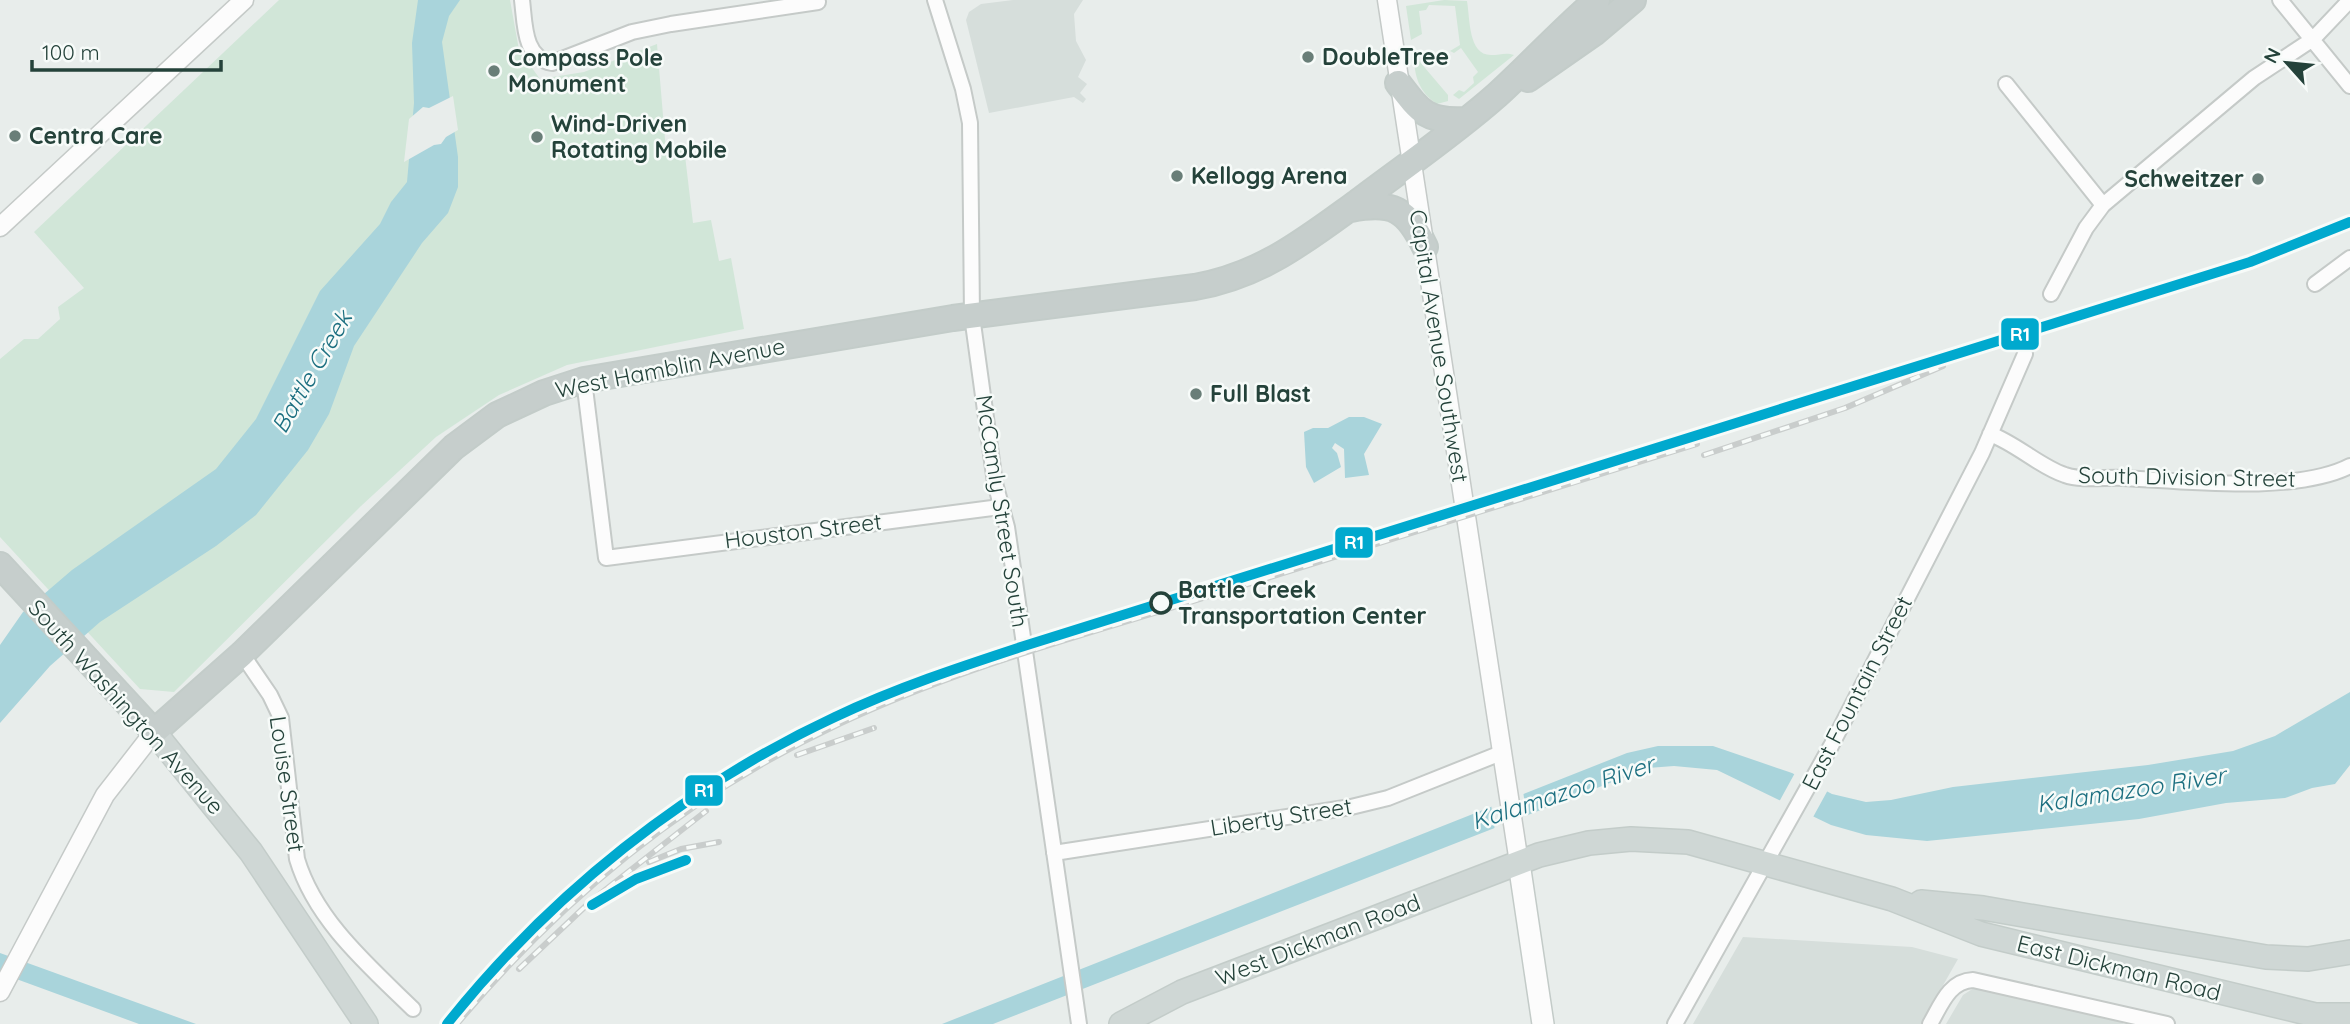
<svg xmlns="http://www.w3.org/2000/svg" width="2350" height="1024" font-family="Quicksand,sans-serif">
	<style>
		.built { fill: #d6dedb }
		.green { fill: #d1e6d8 }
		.water { fill: #a9d4db }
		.pier { fill: #e8edeb }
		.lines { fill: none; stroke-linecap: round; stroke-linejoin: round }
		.minor-casing { stroke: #c5cac8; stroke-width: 18 }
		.tertiary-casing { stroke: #c5cac8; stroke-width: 21 }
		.secondary-casing { stroke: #c3cbc8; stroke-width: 24 }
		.primary-casing { stroke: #c3ccc9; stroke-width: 26 }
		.trunk-casing { stroke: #c3ccc9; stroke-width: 28 }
		.minor { stroke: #fcfcfc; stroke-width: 14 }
		.tertiary { stroke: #fcfcfc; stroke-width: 18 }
		.secondary { stroke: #fcfcfc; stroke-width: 21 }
		.primary { stroke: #cfd7d5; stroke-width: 23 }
		.trunk { stroke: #c6cecc; stroke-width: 24 }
		.rail-casing { stroke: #c9cdcc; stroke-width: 6 }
		.rail { stroke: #f7fbf9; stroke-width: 3.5; stroke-dasharray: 10; stroke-linecap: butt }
		.rail-1-casing { stroke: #f7fbf9; stroke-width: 16 }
		.rail-1 { stroke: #00a9ce; stroke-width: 10 }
		.poi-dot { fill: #697e78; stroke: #f7fbf9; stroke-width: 2.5 }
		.stop-dot { fill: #f7fbf9; stroke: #24423a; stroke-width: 3.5 }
		.labels { text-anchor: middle; stroke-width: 5; stroke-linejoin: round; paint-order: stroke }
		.poi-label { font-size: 23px; font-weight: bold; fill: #24423a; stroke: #f7fbf9; text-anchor: start }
		.street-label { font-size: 23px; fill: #24423a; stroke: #f7fbf9 }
		.stop-label { font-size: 23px; font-weight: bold; fill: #24423a; stroke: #f7fbf9; text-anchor: start }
		.water-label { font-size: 24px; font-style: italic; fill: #1c6f80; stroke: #f7fbf9 }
		.line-badge { stroke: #f7fbf9; stroke-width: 2.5 }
		.badge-label { font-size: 19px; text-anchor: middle; font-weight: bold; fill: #fff }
	</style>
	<rect width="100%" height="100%" fill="#e8edeb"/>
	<path class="built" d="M1013 0H1083L1074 14 1076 41 1086 60 1078 77 1087 84 1080 93 1086 99 1083 103 1074 97 989 113 966 20 969 12 981 4Z
		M1743 937 1912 947 1958 959 1921 1024H1693Z
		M1974 988 2114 1018 2124 1024H1946L1963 995Z"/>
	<path class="green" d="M279 0H510L519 50 540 79 584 72 657 44 666 151 684 147 693 223 711 220 719 261 731 258 744 329 567 365 499 395 436 437 361 506 174 692 140 689 0 537V359L24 339H38L60 319 58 307 84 288 34 232Z
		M1444 0 1467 1C1470 18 1468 55 1491 55 1500 55 1506 52 1514 55L1459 99 1453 95 1459 90 1464 92 1474 83 1473 77 1478 72 1461 48 1454 53 1450 51 1460 45 1455 6 1429 5 1426 10 1419 11 1422 34 1411 40 1406 6Z
		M1414 55 1448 95V101L1437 104C1419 92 1414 76 1414 55Z"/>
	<path class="water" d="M418 0H460L449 16 442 42 458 157V187L448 213 422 243 354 346 329 414 308 450 256 515 216 546 100 622 50 666 0 723V645L23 612 72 570 216 469 256 419 320 291 380 224 391 202 407 182 414 103 412 43Z
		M1349 417H1364L1382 424 1364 454 1369 475 1345 478 1344 449 1335 443 1332 448 1337 453 1341 467 1314 483 1306 467 1304 432 1313 428H1328Z
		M2350 692V765L2335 784 2312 788 2285 798 2226 803 2139 819 1927 841 1866 835 1831 825 1717 770 1674 766 1648 768 993 1024H942L1627 753 1658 746H1713L1792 773 1832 794 1866 802 1891 800 1953 787 2148 765 2233 751 2275 736Z
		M0 953 196 1024H139L0 973Z"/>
	<path class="pier" d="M453 96 458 130 446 137 441 144 434 145 404 162 409 119 423 107 429 108Z
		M1796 771 1829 788 1812 819 1779 802Z
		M1523 791 1527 818 1495 831 1491 804Z"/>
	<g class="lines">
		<g class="minor-casing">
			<path id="minor" d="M522 0C525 23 523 58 552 63L632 32 671 24 818 2
				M935 0 963 89 970 123 972 316 995 483 1007 527 1079 1024
				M2280 0 2350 86
				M2006 84 2103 205
				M2315 284 2350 258
				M2051 294 2086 228 2103 205 2254 78 2313 39 2350 0
				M584 380 606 558 1000 507
				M1990 434C2017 444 2040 467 2065 475 2081 481 2106 477 2123 478 2184 481 2296 494 2350 466
				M242 654 270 695 281 718 297 859C315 920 369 966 413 1009
				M1054 853 1351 807 1388 798 1501 753
				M1675 1024 1831 746 1982 453 2025 354
				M1930 1024C1941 1005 1949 981 1973 980L2167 1024"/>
		</g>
		<g class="tertiary-casing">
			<path id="tertiary" d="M1387 0 1519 863
				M0 227 244 0
				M0 992 105 795 154 732"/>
		</g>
		<g class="secondary-casing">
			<path id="secondary" d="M1519 863 1543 1024"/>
		</g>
		<g class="primary-casing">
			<path id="primary" d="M154 732 251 852 366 1024
				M1921 902 1983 908 2266 957 2308 959 2350 952
				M1121 1024 1182 992 1539 855 1589 843 1631 839 1688 842 1892 899 1981 934 2315 1015H2350"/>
		</g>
		<g class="trunk-casing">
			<path id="trunk" d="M1528 79 1594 33 1633 0
				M1398 83C1420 112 1427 122 1465 120
				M1351 209C1393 201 1407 209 1425 247
				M0 565 154 732 242 654 454 447 497 415 544 393 584 380 953 318 1195 287C1262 275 1304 241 1358 202 1404 167 1453 134 1497 95 1531 64 1562 30 1597 0"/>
		</g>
		<use href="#minor" class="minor"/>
		<use href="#tertiary" class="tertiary"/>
		<use href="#secondary" class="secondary"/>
		<use href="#primary" class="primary"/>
		<use href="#trunk" class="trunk"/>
		<g class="rail-casing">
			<path id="rail" d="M1704 455 1845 408 1943 366
				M797 755 874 728
				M649 862 681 849 719 842
				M617 889 686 860
				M519 969 591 901 706 811
				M457 1024C562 898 690 794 839 724 959 667 1090 634 1216 594 1376 544 1537 494 1697 444"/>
		</g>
		<use href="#rail" class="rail"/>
		<g class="rail-1-casing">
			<path id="rail-1" d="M592 905 636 879 686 860
				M447 1024C551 894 685 787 835 717 896 688 960 667 1024 646L2250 262 2350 222"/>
		</g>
		<use href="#rail-1" class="rail-1"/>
	</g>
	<g class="poi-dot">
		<circle cx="1308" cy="57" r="7"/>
		<circle cx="494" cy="71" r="7"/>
		<circle cx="15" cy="136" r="7"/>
		<circle cx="537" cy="137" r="7"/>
		<circle cx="1177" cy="176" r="7"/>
		<circle cx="2258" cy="179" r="7"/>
		<circle cx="1196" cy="394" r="7"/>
	</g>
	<circle class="stop-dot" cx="1161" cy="603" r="10"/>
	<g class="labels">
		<g class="poi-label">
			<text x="1322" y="65">DoubleTree</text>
			<text x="508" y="66">Compass Pole<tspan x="508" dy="26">Monument</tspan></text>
			<text x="551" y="132">Wind-Driven<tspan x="551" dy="26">Rotating Mobile</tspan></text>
			<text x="29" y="144">Centra Care</text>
			<text x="1191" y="184">Kellogg Arena</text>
			<text x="2244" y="187" text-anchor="end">Schweitzer</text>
			<text x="1210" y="402">Full Blast</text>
		</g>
		<g class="street-label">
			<text transform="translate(1439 346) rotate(81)" y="8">Capital Avenue Southwest</text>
			<text transform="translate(670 368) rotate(-11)" y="8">West Hamblin Avenue</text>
			<text transform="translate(2187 477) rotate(1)" y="8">South Division Street</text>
			<text transform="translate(1002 511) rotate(81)" y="8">McCamly Street South</text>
			<text transform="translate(803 531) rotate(-7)" y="8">Houston Street</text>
			<text transform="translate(1857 693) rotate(-63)" y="8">East Fountain Street</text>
			<text transform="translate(126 707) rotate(48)" y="8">South Washington Avenue</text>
			<text transform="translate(287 784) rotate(82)" y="8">Louise Street</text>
			<text transform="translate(1281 817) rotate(-9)" y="8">Liberty Street</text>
			<text transform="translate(1318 940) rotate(-21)" y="8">West Dickman Road</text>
			<text transform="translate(2119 968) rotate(14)" y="8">East Dickman Road</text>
		</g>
		<g class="stop-label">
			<text x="1178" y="598">Battle Creek<tspan x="1178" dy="26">Transportation Center</tspan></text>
		</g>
		<g class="water-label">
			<text transform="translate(312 372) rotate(-60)" y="8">Battle Creek</text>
			<text transform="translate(2131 790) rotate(-9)" y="8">Kalamazoo River</text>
			<text transform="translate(1563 793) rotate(-18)" y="8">Kalamazoo River</text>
		</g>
	</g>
	<g class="line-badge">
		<rect x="2000" y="317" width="40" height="34" rx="7" fill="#00a9ce"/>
		<rect x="1334" y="526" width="40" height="33" rx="7" fill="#00a9ce"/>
		<rect x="684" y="774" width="40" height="33" rx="7" fill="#00a9ce"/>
	</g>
	<g class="badge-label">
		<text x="2020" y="341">R1</text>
		<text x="1354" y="549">R1</text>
		<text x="704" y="797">R1</text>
	</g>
	<g transform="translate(2287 63) rotate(297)" stroke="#f7fbf9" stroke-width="5" paint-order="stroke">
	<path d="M0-5L12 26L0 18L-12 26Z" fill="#24423a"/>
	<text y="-10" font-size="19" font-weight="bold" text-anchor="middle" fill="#24423a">N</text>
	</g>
	<path d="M32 60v10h189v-10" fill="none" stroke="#24423a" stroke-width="3.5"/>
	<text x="42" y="60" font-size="21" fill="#24423a" stroke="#f7fbf9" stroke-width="5" paint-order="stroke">100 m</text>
</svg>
